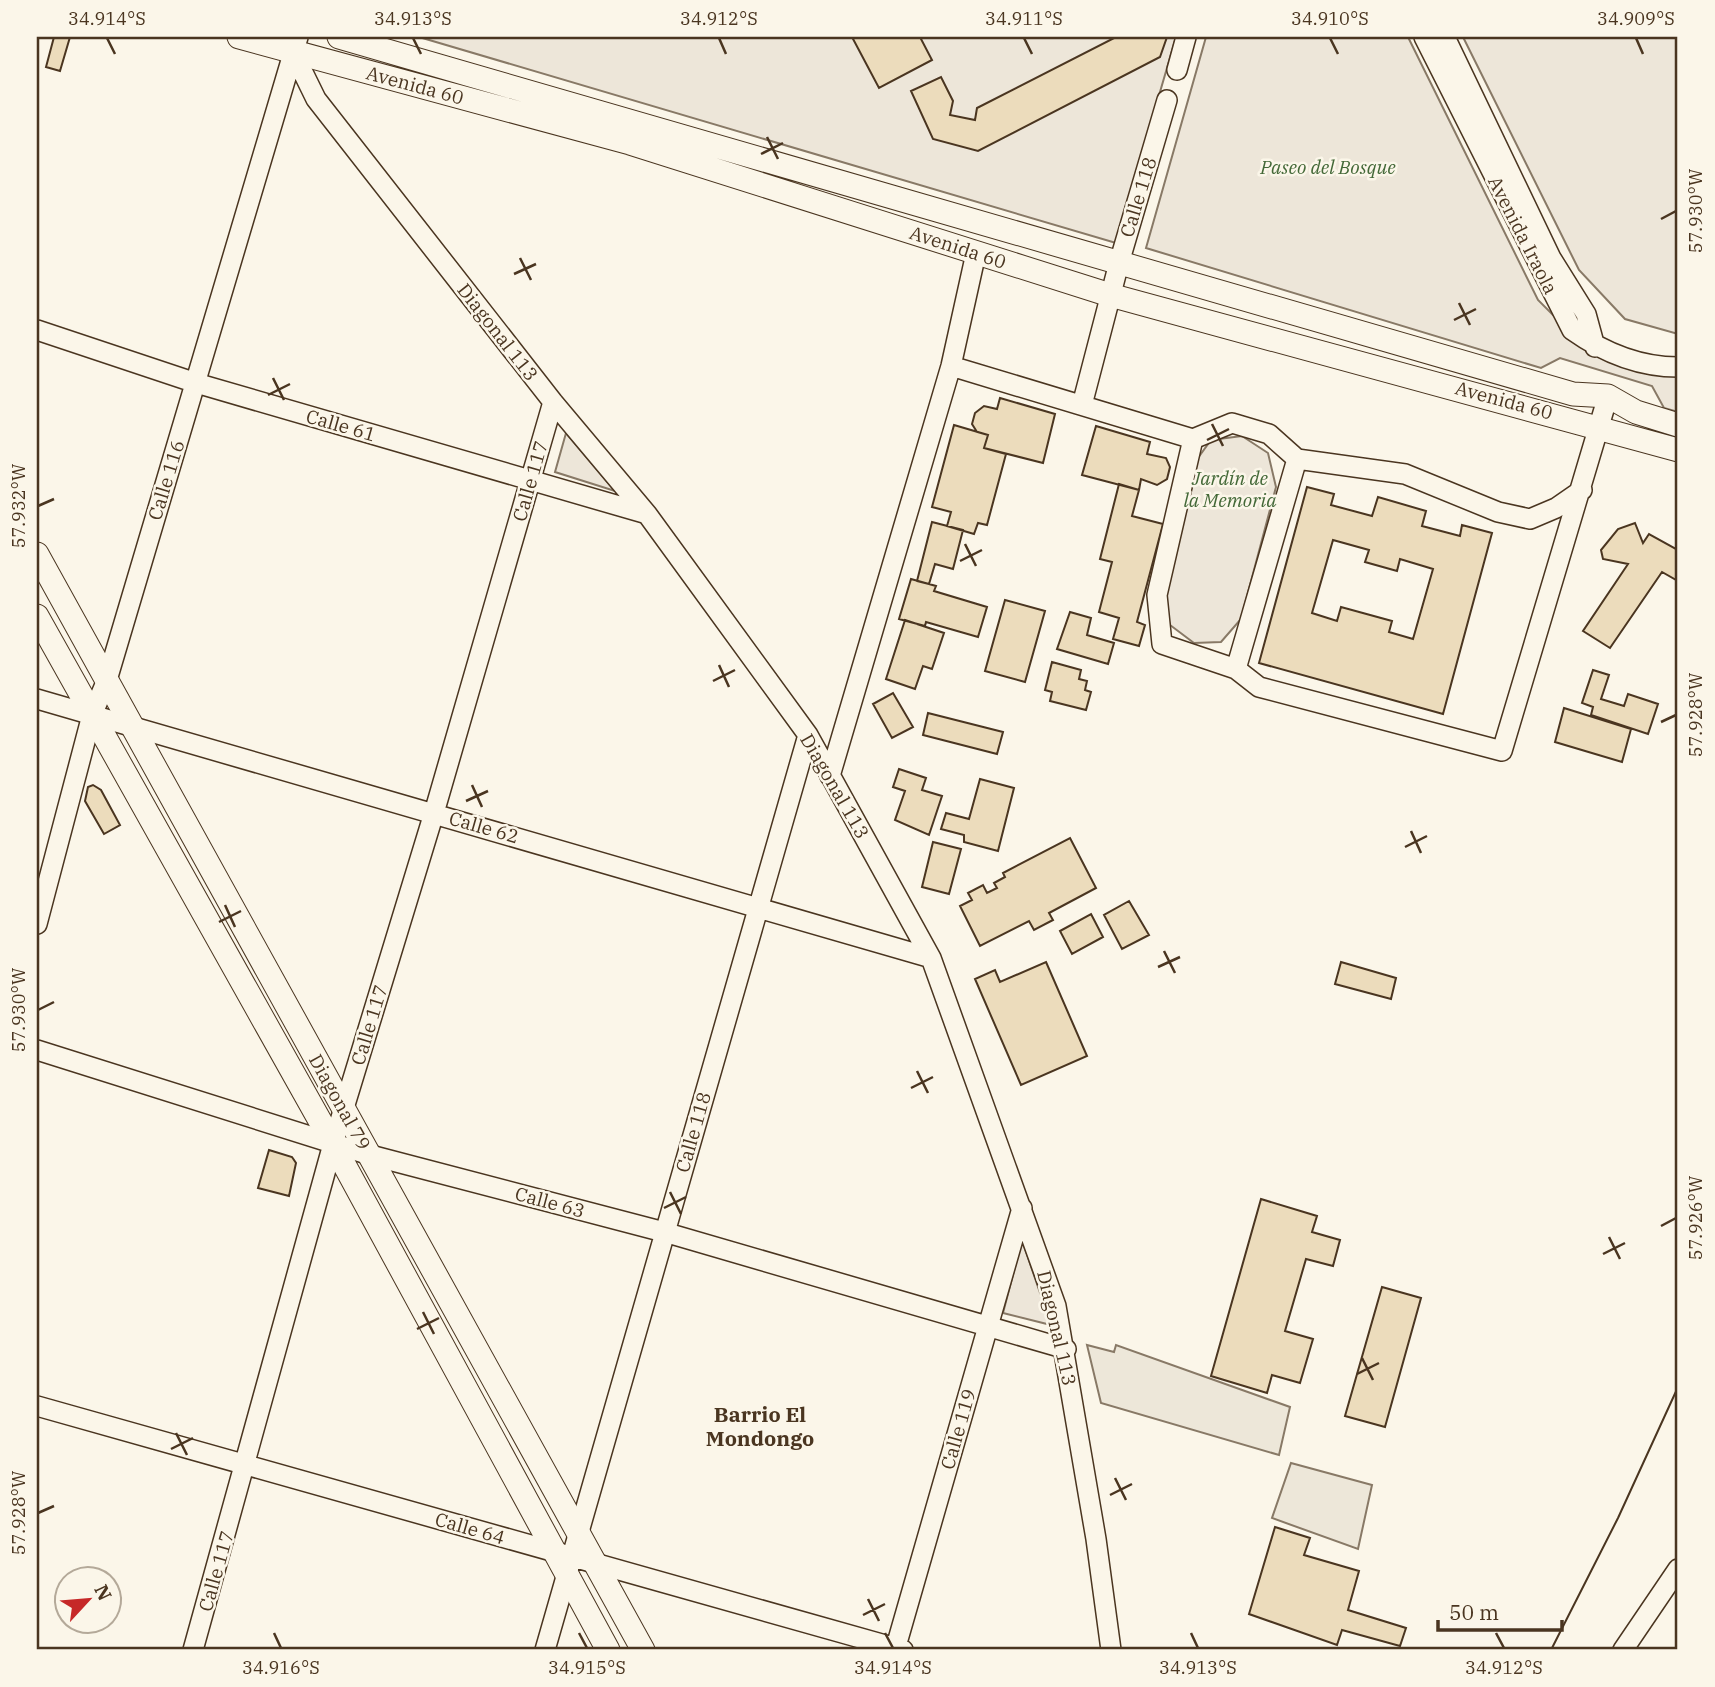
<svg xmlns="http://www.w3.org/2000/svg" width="1715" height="1687" font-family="'IBM Plex Serif',serif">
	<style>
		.green { fill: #ede6d9; stroke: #887966; stroke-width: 2 }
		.parking { fill: #ede7d9; stroke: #887966; stroke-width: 2 }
		.building { fill: #ecdcbc; stroke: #4a3520; stroke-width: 2; fill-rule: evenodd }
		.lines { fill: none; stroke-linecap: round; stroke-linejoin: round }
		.minor-casing { stroke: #4a3520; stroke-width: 22 }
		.major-casing { stroke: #4a3520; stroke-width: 25 }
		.minor { stroke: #fbf6e9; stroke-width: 19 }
		.major { stroke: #fbf6e9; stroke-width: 23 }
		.tram { stroke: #4a3520; stroke-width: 2 }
		.ticks { fill: none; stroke: #4a3520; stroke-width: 2.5 }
		.labels { text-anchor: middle; stroke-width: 5; stroke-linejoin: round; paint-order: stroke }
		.street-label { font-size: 19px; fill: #4a3520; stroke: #fbf6e9 }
		.park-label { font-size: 19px; font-style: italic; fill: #436837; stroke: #fbf6e9 }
		.neighbourhood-label { font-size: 21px; font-weight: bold; fill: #4a3520; stroke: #fbf6e9 }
		.neatline { fill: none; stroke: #4a3520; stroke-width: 2.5 }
		.ticks-label { font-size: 18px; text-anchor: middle; fill: #4a3520 }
	</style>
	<rect width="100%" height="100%" fill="#fbf6e9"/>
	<path class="green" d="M419 37H1176L1116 243Z
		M1206 37H1408L1538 300 1590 352 1678 376V412L1664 408 1652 386 1560 358 1541 368 1146 248Z
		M1463 37H1678V334L1625 319 1579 270Z
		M566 433 615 491 555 472Z
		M1242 436 1268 453 1276 487 1241 619 1221 642 1194 643 1170 625 1161 595 1190 469 1211 440Z
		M1022 1240 1051 1325 1003 1313Z"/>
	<path class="parking" d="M1087 1345 1114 1352 1116 1345 1290 1407 1279 1455 1101 1403Z
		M1291 1463 1372 1485 1358 1549 1272 1518Z"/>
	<path class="building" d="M54 37H70L60 71 46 67Z
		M852 37H920L932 60 879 88Z
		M1116 37H1167L1160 57 978 151 933 139 911 91 941 77 953 101 950 115 975 120 977 108Z
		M1000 398 1055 414 1043 463 984 448 988 435 977 432 972 424 975 413 984 406 997 409Z
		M954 425 988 435 984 448 1006 454 987 525 978 523 974 534 947 526 951 512 932 507Z
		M1096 426 1150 442 1147 454 1166 458 1170 467 1167 479 1157 485 1141 479 1139 490 1082 475Z
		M1119 484 1139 490 1132 516 1163 524 1137 622 1145 625 1139 646 1113 639 1119 618 1099 612 1112 562 1100 559Z
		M1307 487 1334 494 1331 505 1372 516 1378 497 1426 511 1422 526 1460 536 1462 525 1492 533 1443 714 1259 663ZM1333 540 1369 550 1365 562 1397 571 1400 559 1433 569 1413 639 1389 632 1392 621 1341 607 1337 621 1312 613Z
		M932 522 963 530 953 569 935 564 929 584 917 581Z
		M1635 523 1643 543 1649 534 1678 550V581L1662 572 1610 648 1583 631 1628 564 1603 559 1601 550 1618 529Z
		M911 579 936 586 934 591 987 607 978 637 926 622 925 626 899 619Z
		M1005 600 1045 611 1025 682 985 671Z
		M1070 612 1091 618 1087 635 1114 643 1108 664 1057 649Z
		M905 620 944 633 932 669 923 666 915 689 886 679Z
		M1052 662 1081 670 1079 679 1087 681 1085 690 1091 692 1086 710 1050 701 1052 692 1045 690Z
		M1593 670 1609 675 1601 699 1624 706 1628 694 1658 704 1648 734 1591 715 1593 707 1582 703Z
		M893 693 913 727 892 738 873 704Z
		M1564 708 1631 729 1622 762 1555 742Z
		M928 713 1003 732 997 754 923 735Z
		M899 769 926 778 922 790 942 796 929 835 895 820 905 791 893 787Z
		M980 779 1014 788 998 851 964 842V835L941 829 946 813 969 819Z
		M93 785 101 790 120 825 104 834 85 801 88 787Z
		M1070 838 1096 888 1049 913 1053 920 1034 930 1029 921 980 946 960 906 972 900 968 893 983 885 987 893 997 888 994 883 1005 877 1003 873Z
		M933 842 961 849 949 894 922 887Z
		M1129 901 1149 935 1122 949 1104 915Z
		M1091 914 1103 937 1072 954 1060 931Z
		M1046 962 1087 1056 1021 1085 975 979 995 970 1000 982Z
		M1341 962 1396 978 1391 999 1335 984Z
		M269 1150 292 1157 296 1163 289 1196 258 1188Z
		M1261 1199 1317 1216 1312 1232 1340 1240 1333 1266 1306 1259 1285 1331 1313 1339 1300 1383 1272 1375 1267 1393 1211 1376Z
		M1382 1287 1421 1298 1385 1427 1345 1416Z
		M1275 1527 1310 1538 1304 1555 1359 1571 1348 1610 1406 1628 1400 1646 1342 1630 1337 1645 1249 1614Z"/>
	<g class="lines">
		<g class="minor-casing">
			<path id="minor" d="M1424 37 1572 330C1603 352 1640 367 1678 367
				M1445 37 1551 258 1586 314 1595 347
				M293 52 316 99 553 402 647 514 808 735 931 958 1056 1306 1096 1539 1111 1650
				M1177 70 1186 37
				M37 330 196 383 647 514
				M951 366 1193 439 1232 423 1269 434 1297 459 1236 669 1162 644 1157 595 1193 439
				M1082 405 1119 263 1167 100
				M1297 459 1405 474 1498 512 1530 519 1556 508 1582 490
				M1236 669 1259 687 1502 751 1608 396
				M37 699 931 958
				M830 776 951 366 976 253
				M37 924 92 715 107 680 298 37
				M37 1050 370 1155 664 1232 1066 1349
				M37 1406 903 1650
				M193 1650 333 1144 434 813 553 402
				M545 1650 808 735
				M895 1650 1022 1208
				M1623 1650 1678 1569"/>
		</g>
		<g class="major-casing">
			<path id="major" d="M239 37 630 143 1110 295 1678 450
				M339 37 1573 394 1608 396 1636 412 1678 425
				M37 554 643 1650
				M37 616 333 1144 608 1650"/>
		</g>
		<use href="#minor" class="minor"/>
		<use href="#major" class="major"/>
		<path class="tram" d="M1551 1650 1618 1518 1678 1387"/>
	</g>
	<path class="ticks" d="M107 38 115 54M413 38 421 54M719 38 726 54M1024 38 1032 54M1330 38 1338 54M1636 38 1643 54M767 137 778 159M761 154 783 143M1661 219 1676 211M520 258 531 280M514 274 536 264M1459 303 1470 325M1454 320 1476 309M273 378 284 400M268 395 290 384M1212 424 1223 446M1207 440 1229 429M38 506 54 499M965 544 976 566M960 561 982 550M719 665 729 687M713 681 735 670M1661 722 1676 715M472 785 482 807M466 801 488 791M1411 831 1421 853M1405 847 1427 836M225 905 235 927M219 922 241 911M1164 951 1175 973M1158 967 1180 957M38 1010 54 1002M917 1071 928 1093M911 1088 933 1077M670 1192 681 1214M664 1208 686 1197M1661 1226 1676 1218M1609 1237 1620 1259M1603 1254 1625 1243M423 1312 434 1334M417 1329 439 1318M1362 1358 1373 1380M1357 1374 1379 1363M176 1433 187 1455M171 1449 193 1438M1115 1478 1126 1500M1110 1495 1132 1484M38 1513 54 1506M868 1599 879 1621M863 1615 885 1604M274 1633 281 1648M579 1633 587 1648M885 1633 893 1648M1191 1633 1198 1648M1496 1633 1504 1648"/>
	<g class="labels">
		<g class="street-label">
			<text transform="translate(415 85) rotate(15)" y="7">Avenida 60</text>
			<text transform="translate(1138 197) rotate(-73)" y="7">Calle 118</text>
			<text transform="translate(1523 235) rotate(63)" y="7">Avenida Iraola</text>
			<text transform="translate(958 247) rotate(18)" y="7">Avenida 60</text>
			<text transform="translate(498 332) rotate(52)" y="7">Diagonal 113</text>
			<text transform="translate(1504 400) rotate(15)" y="7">Avenida 60</text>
			<text transform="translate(341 425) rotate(16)" y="7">Calle 61</text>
			<text transform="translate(166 480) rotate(-73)" y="7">Calle 116</text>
			<text transform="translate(530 481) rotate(-74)" y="7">Calle 117</text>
			<text transform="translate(835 786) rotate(60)" y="7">Diagonal 113</text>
			<text transform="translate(484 827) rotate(16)" y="7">Calle 62</text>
			<text transform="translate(369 1025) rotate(-73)" y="7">Calle 117</text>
			<text transform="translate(340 1102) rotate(61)" y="7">Diagonal 79</text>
			<text transform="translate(693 1132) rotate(-74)" y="7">Calle 118</text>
			<text transform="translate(550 1202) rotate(15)" y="7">Calle 63</text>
			<text transform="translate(1057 1328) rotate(77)" y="7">Diagonal 113</text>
			<text transform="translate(958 1429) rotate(-74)" y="7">Calle 119</text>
			<text transform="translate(470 1528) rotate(16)" y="7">Calle 64</text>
			<text transform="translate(216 1571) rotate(-74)" y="7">Calle 117</text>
		</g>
		<g class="park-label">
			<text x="1328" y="174">Paseo del Bosque</text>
			<text x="1230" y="485">Jardín de<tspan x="1230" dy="22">la Memoria</tspan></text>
		</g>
		<g class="neighbourhood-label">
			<text x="760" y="1422">Barrio El<tspan x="760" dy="24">Mondongo</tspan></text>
		</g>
	</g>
	<rect width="1715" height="1687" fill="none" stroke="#fbf6e9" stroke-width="77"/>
	<g transform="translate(88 1600) rotate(64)"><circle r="33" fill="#fbf6e9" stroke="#b4a999" stroke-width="2"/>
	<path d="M0-5L12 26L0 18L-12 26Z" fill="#c62828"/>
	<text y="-10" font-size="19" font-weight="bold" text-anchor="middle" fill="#4a3520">N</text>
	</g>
	<path d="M1438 1620v10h124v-10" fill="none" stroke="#4a3520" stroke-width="3.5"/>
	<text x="1449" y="1620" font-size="21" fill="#4a3520" stroke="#fbf6e9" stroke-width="5" paint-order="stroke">50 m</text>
	<rect x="38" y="38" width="1638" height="1610" class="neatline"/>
	<g class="ticks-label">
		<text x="107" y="25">34.914°S</text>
		<text x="413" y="25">34.913°S</text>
		<text x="719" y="25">34.912°S</text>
		<text x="1024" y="25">34.911°S</text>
		<text x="1330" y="25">34.910°S</text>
		<text x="1636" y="25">34.909°S</text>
		<text transform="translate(1696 211) rotate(-90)" y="6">57.930°W</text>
		<text transform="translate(19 506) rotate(-90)" y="6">57.932°W</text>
		<text transform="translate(1696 715) rotate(-90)" y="6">57.928°W</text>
		<text transform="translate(19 1010) rotate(-90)" y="6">57.930°W</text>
		<text transform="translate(1696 1218) rotate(-90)" y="6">57.926°W</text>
		<text transform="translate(19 1513) rotate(-90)" y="6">57.928°W</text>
		<text x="281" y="1674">34.916°S</text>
		<text x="587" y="1674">34.915°S</text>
		<text x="893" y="1674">34.914°S</text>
		<text x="1198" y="1674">34.913°S</text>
		<text x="1504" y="1674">34.912°S</text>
	</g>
</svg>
